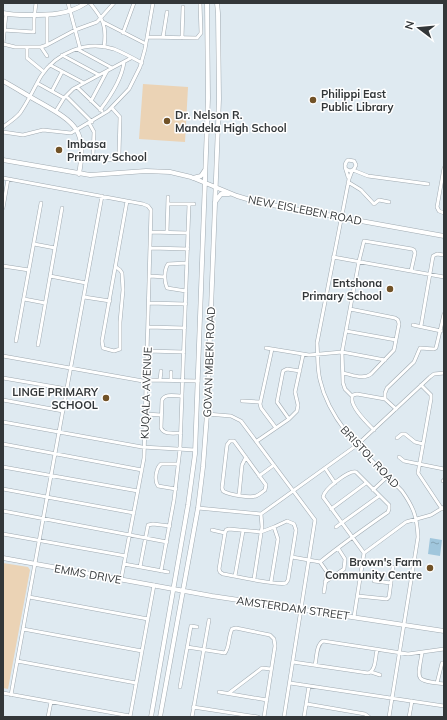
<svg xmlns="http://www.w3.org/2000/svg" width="447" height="720" font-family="Mulish,sans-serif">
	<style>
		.pitch { fill: #ebd3b5 }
		.water { fill: url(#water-ripples) }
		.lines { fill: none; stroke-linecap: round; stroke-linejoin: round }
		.street-casing { stroke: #a0aab1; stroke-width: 4 }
		.secondary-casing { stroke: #a0aab1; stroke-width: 5 }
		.street { stroke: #fff; stroke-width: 3 }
		.secondary { stroke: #fff; stroke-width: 4 }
		.poi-dot { fill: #715227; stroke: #fff; stroke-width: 1.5 }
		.labels { text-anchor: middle; stroke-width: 3; stroke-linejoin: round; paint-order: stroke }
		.poi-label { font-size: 11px; font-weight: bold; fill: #333739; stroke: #fff; text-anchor: start }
		.street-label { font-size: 11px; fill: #333739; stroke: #fff }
	</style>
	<defs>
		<pattern id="water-ripples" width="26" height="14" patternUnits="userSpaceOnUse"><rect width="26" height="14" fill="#a0c6dc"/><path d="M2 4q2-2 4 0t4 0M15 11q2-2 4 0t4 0" fill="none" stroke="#83a2b3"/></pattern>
	</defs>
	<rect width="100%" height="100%" fill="#dfeaf1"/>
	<path class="pitch" d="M143 84 188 87 185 142 139 139Z
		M3 563 28 567 30 570 8 689 3 688Z"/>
	<path class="water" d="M430 538 442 540 440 556 428 554Z"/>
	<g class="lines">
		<g class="street-casing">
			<path id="street" d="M68 3 80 48
				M90 3C103 19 107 25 104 47
				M103 22 146 44
				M3 30 34 32V19L36 3
				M123 33 134 3
				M147 37 197 38 201 33 200 3
				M163 37 167 12
				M182 38 183 7
				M3 43 6 14
				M3 44 15 47H41L47 45 75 30 97 22 114 3
				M47 45V15
				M27 47V58L44 72
				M41 47 47 56
				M77 49 112 68
				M62 55 99 75
				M50 65 84 83
				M37 83 64 98
				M77 87 102 111
				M52 91 62 72
				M66 96 92 122
				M91 101 107 71
				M100 110C110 97 122 79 124 62
				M56 111 64 98 73 89 131 58
				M89 123 94 132 93 155 95 159 116 160 119 154 120 117 112 108
				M3 127C8 123 15 119 20 113 28 102 34 88 41 76 57 52 87 40 114 49 124 53 133 58 142 63
				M3 132 23 135 43 130 71 133 108 111 129 89 140 67 145 49 153 3
				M444 168 437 207 439 211 444 213
				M346 169 350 171 354 169 356 165 354 161 348 160C342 165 347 171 348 177
				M353 170 368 176 428 184
				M352 171 349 179 317 343C318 355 317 368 320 380 330 425 371 459 402 491 414 508 417 517 418 537L389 717
				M3 178 143 204 148 206 151 210 144 458 121 580
				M348 182 361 190 374 204 379 200 389 202
				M168 204H194
				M3 208 8 179
				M151 232 188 233
				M167 232 168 197
				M34 244 55 248
				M151 248 188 249
				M333 257 444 277
				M3 266 29 270
				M116 267 120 270 122 273 123 290 120 322V349L114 351 103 348 102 341 127 201
				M50 276 86 283
				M150 276 165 277
				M186 291 167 288C164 281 164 270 168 264L187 263
				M84 297 110 301
				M24 299 45 303
				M149 303 186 304
				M413 325 441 331
				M421 326 433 256 437 254 444 255
				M148 327 185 328
				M346 331 396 340
				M16 341 41 203
				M38 345 62 208
				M266 348 309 355 342 352 385 360
				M272 349 260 404 261 408 276 428
				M147 351 184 352
				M3 356 143 381 149 380 198 381
				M343 373C353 375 363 380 371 374L394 350 399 324 398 320 395 318 350 309
				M3 378 67 389
				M160 380 161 371
				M171 380V372
				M421 385 431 395V399L418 473 442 509
				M352 396 345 389 343 383 342 352 359 261 364 241 412 249 414 250 415 253 411 271
				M3 400 63 411
				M242 401 260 402
				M396 409 385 399V393L387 388 414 362 420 348 434 349 436 348 444 314
				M146 414 161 415
				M207 414 231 416 241 421 315 520 284 717
				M289 419 277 402 283 371 287 369 300 371
				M3 422 142 447 195 450
				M374 430C367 423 347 404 353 395L357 394 385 399
				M181 433C174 433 164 435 161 428L162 400C165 393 175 396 182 396
				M397 438 402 434H405L415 442 423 444
				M230 441H234L266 485 265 490C262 492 259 495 256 496 250 498 229 495 223 491L222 488 227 445Z
				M257 441 289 419 297 411 298 405 295 392 303 355
				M3 444 142 470
				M399 457 404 461 444 469
				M3 467 138 491
				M325 468 335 483
				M259 476 274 465
				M443 481 444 480
				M3 489 134 513
				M176 489 158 486C154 480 156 468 161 464H178
				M373 490 388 476
				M239 495 242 465 246 457
				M198 508 261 514 357 445 430 377 434 374 444 373
				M331 509 366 483
				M3 511 167 542
				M287 521 294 524 296 530 288 580 286 583C278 586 235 576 223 574L220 572 219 569 225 533 226 530 229 529 261 532 274 527Z
				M336 527 379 496
				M212 530 225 533
				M3 534 126 556
				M364 553 406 522 431 515 444 507
				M292 557 320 562C342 544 365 528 388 512L389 509V505L356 472C349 470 324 489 323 497L364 553 354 617
				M320 562 327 572 324 592
				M124 564 168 572
				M140 567 148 525 153 524 170 526
				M161 571 174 500 180 449 189 204
				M235 576 243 531
				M254 579 262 527 261 514
				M374 581 391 583
				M271 582 278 539 274 527
				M325 582 344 569 345 559 338 548
				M358 596 387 599 389 597 393 567
				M29 597 148 619
				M23 629 142 651
				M187 647 225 653C230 646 228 637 232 629L236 628 270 635 274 639 275 646 264 717
				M422 653C417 682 415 680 444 684
				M17 661 136 683
				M293 662 368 673C376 671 375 658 377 650
				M315 665C317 657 316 645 323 641L408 654 444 649
				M371 672 380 675
				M290 683 444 706
				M437 683 442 663H444
				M180 687 191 626 197 627
				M219 692 267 700
				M3 693 130 716
				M229 693 262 668 271 669
				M11 695 102 196
				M307 704 365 714 369 717
				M193 707 258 717
				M48 717 51 702
				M130 717 154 585
				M192 717 209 620
				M304 717 309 686
				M409 717 412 701"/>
		</g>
		<g class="secondary-casing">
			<path id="secondary" d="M3 13C11 15 20 15 28 15 49 15 68 15 86 3
				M3 81C16 88 28 96 41 103 76 123 87 130 79 174
				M3 160 90 175 146 171 170 172 191 177 237 196 261 203 444 236
				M193 178 201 176 205 170
				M215 202 221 194H229
				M3 558 212 596 444 631
				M151 717 188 505 195 454 208 98 207 3
				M160 717 198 508 203 467 207 414 219 99 218 13 217 3"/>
		</g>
		<use href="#street" class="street"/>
		<use href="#secondary" class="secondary"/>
	</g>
	<g class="poi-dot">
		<circle cx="313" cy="100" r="4"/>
		<circle cx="167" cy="121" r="4"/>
		<circle cx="59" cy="150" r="4"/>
		<circle cx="390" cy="289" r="4"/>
		<circle cx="106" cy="398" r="4"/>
		<circle cx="430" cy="568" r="4"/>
	</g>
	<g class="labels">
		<g class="poi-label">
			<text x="321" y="98">Philippi East<tspan x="321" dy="13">Public Library</tspan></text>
			<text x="175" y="119">Dr. Nelson R.<tspan x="175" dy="13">Mandela High School</tspan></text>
			<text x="67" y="148">Imbasa<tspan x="67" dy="13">Primary School</tspan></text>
			<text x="382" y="287" text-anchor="end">Entshona<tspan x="382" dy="13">Primary School</tspan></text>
			<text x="98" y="396" text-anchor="end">LINGE PRIMARY<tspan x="98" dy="13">SCHOOL</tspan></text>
			<text x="422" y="566" text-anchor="end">Brown's Farm<tspan x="422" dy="13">Community Centre</tspan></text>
		</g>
		<g class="street-label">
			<text transform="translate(305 210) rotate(11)" y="4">NEW EISLEBEN ROAD</text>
			<text transform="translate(209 362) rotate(-88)" y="4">GOVAN MBEKI ROAD</text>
			<text transform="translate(146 393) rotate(-88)" y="4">KUQALA AVENUE</text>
			<text transform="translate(370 457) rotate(47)" y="4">BRISTOL ROAD</text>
			<text transform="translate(88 574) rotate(10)" y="4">EMMS DRIVE</text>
			<text transform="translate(293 608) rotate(8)" y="4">AMSTERDAM STREET</text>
		</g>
	</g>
	<rect width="447" height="720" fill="none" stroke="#333739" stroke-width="8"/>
	<g transform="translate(419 28) rotate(286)" stroke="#ffffff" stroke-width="3" paint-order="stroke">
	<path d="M0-3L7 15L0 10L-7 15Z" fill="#333739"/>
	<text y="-6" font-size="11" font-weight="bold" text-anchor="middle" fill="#333739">N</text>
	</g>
</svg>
